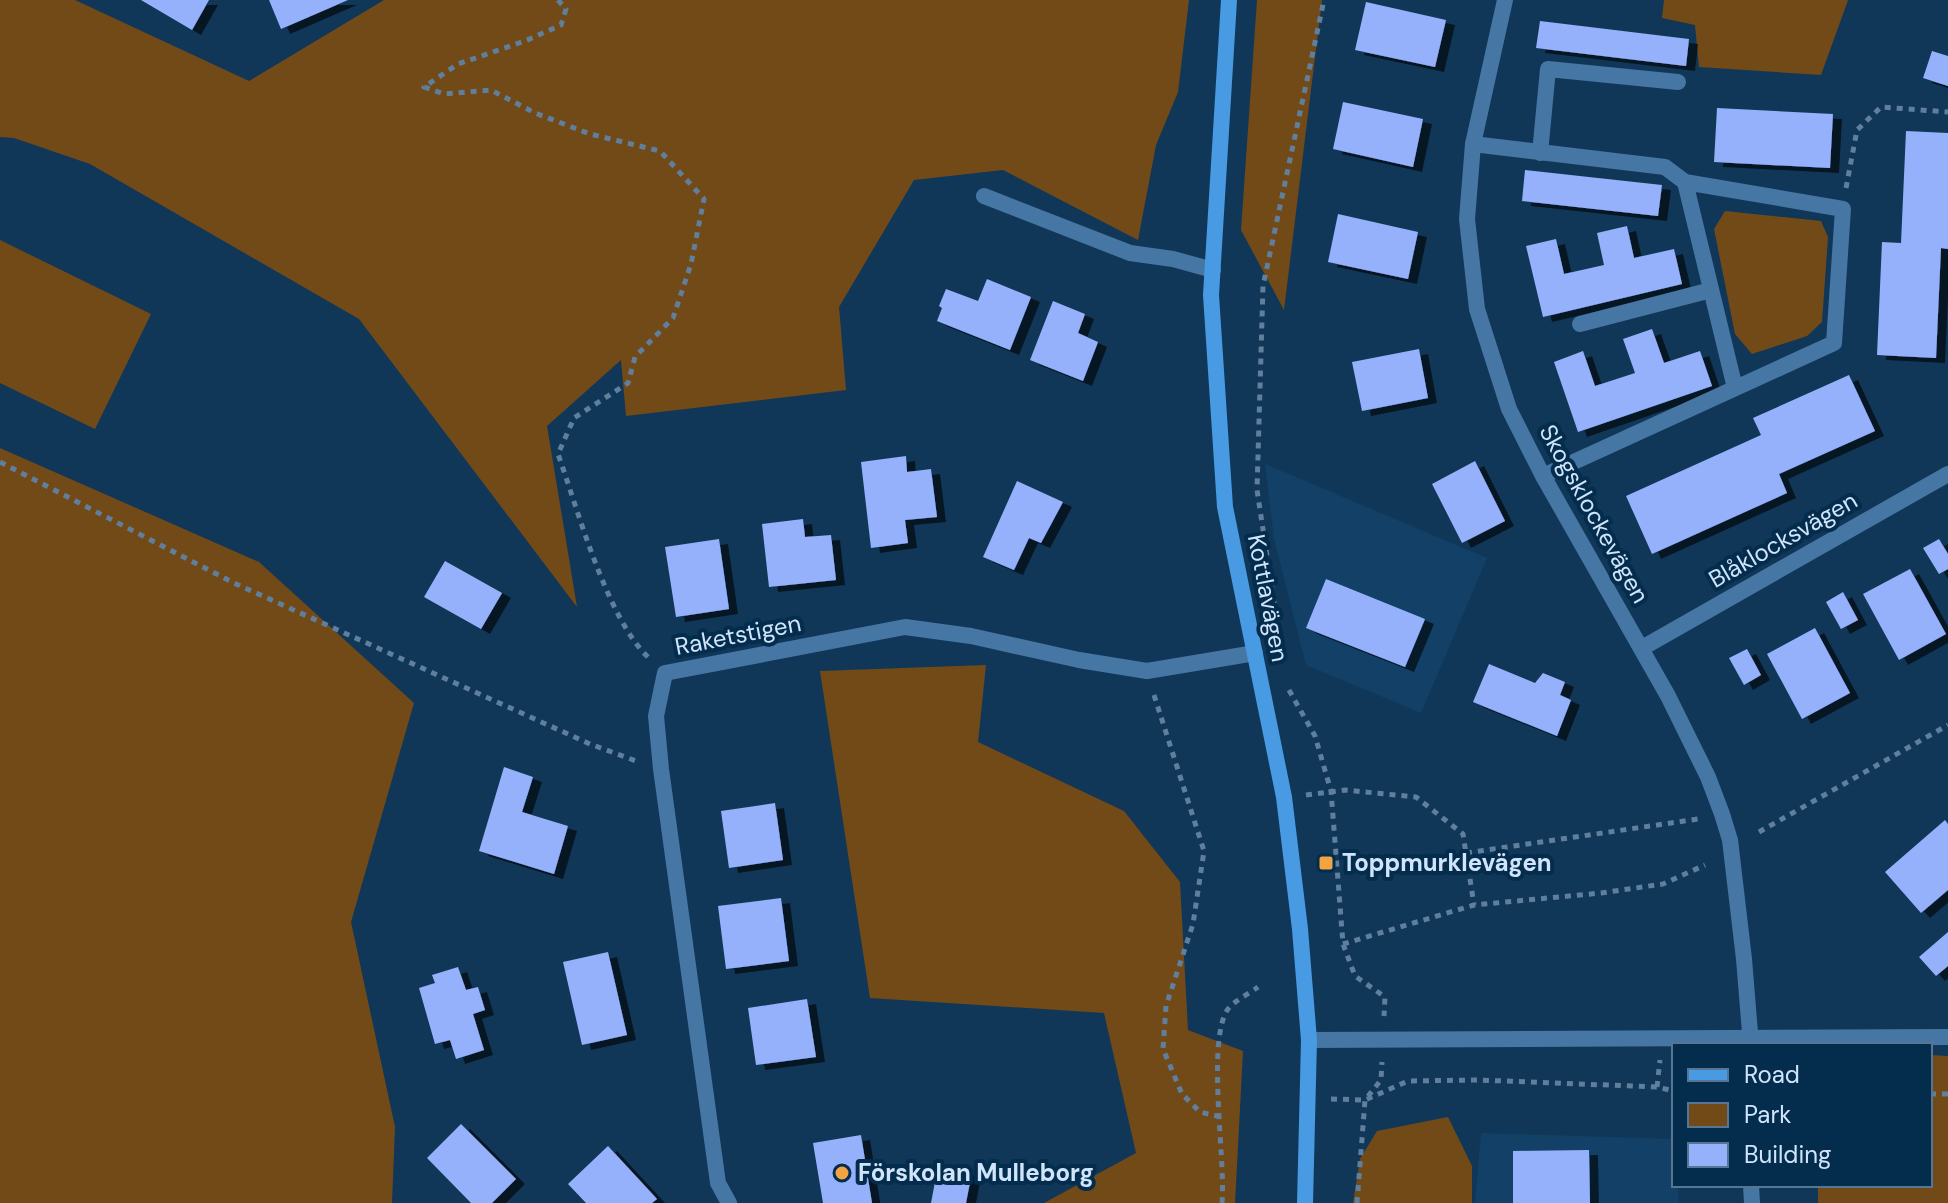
<svg xmlns="http://www.w3.org/2000/svg" width="1948" height="1203" font-family="'DM Sans',sans-serif">
	<style>
		.built { fill: #124067 }
		.green { fill: #724a18 }
		.building { fill: #96b1fb; filter: url(#shadow) }
		.lines { fill: none; stroke-linecap: round; stroke-linejoin: round }
		.path { stroke: #607f9c; stroke-width: 5; stroke-dasharray: 6 6; stroke-linecap: butt }
		.lane { stroke: #4676a4; stroke-width: 16 }
		.street { stroke: #4676a4; stroke-width: 16 }
		.secondary { stroke: #489ae3; stroke-width: 16 }
		.poi-dot { fill: #f3a442; stroke: #042c4d; stroke-width: 3 }
		.labels { text-anchor: middle; stroke-width: 8; stroke-linejoin: round; paint-order: stroke }
		.street-label { font-size: 24px; fill: #d0e5fb; stroke: #042c4d }
		.poi-label { font-size: 24px; font-weight: bold; fill: #d0e5fb; stroke: #042c4d; text-anchor: start }
	</style>
	<defs>
		<filter id="shadow"><feDropShadow dx="9" dy="5" stdDeviation="0" flood-color="#0009"/></filter>
	</defs>
	<rect width="100%" height="100%" fill="#103758"/>
	<path class="built" d="M1265 464 1487 558 1421 713 1306 665 1274 539Z
		M1481 1133 1674 1139V1185H1678L1679 1203H1475Z"/>
	<path class="green" d="M0 0H75L249 81 384 0H1189L1178 92 1156 145 1138 240 1003 170 914 180 839 307 846 390 626 416 621 360 547 426 577 607 359 319 90 164 14 138 0 137Z
		M1257 0H1322L1284 310 1241 230Z
		M1664 0H1848L1821 75 1699 67 1695 25 1662 18Z
		M1725 211 1821 221 1828 237 1822 322 1807 336 1752 354 1735 334 1714 229Z
		M0 240 151 314 95 429 0 383Z
		M0 448 259 562 414 703 351 922 395 1127 392 1203H0Z
		M986 665 978 742 1124 811 1180 882 1188 1030 1243 1051 1235 1203H1044L1136 1153 1104 1013 870 998 820 671Z
		M1930 1055 1948 1056V1203H1818V1185H1930Z
		M1448 1117 1472 1166V1203H1353L1360 1159 1377 1131Z"/>
	<path class="building" d="M141 0H209L192 30Z
		M269 0H348L281 29Z
		M1366 2 1446 20 1435 67 1355 50Z
		M1540 21 1689 39 1686 66 1536 48Z
		M1932 51 1948 56V86L1923 78Z
		M1343 102 1423 119 1413 167 1333 149Z
		M1717 108 1833 114 1830 168 1714 162Z
		M1906 131 1948 133V249L1941 248 1936 358 1877 355 1882 242 1901 243Z
		M1525 170 1662 185 1658 216 1522 201Z
		M1338 214 1418 232 1408 279 1328 262Z
		M1627 226 1634 258 1674 249 1682 284 1543 317 1526 246 1556 239 1564 274 1604 265 1597 233Z
		M987 279 1031 297 1010 350 937 321 942 308 939 306 946 289 978 301Z
		M1053 301 1085 314 1078 333 1098 342 1083 381 1030 360Z
		M1652 329 1664 363 1700 351 1712 386 1578 432 1554 362 1583 351 1595 386 1635 373 1623 339Z
		M1419 349 1428 398 1362 411 1352 362Z
		M1849 375 1875 431 1779 474 1787 493 1652 554 1626 496 1761 435 1753 418Z
		M906 456 907 472 931 469 937 517 905 520 908 543 871 548 861 462Z
		M1475 461 1505 521 1462 543 1432 484Z
		M1017 481 1063 502 1041 543 1029 538 1014 570 983 557Z
		M803 519 805 537 831 535 836 580 769 587 762 524Z
		M719 539 729 609 676 617 665 547Z
		M1939 539 1948 554V569L1939 574 1923 548Z
		M445 561 502 593 481 629 424 597Z
		M1910 569 1946 634 1899 660 1863 594Z
		M1326 579 1425 619 1405 667 1306 628Z
		M1843 592 1858 620 1841 629 1826 602Z
		M1815 628 1850 693 1802 719 1767 654Z
		M1747 649 1761 675 1744 685 1729 658Z
		M1489 664 1535 683 1543 673 1565 682 1560 695 1571 700 1557 736 1473 702Z
		M504 767 533 777 522 812 568 826 554 874 479 851Z
		M775 803 783 860 729 868 721 811Z
		M1945 820 1948 824V890L1921 913 1885 872Z
		M781 898 789 961 726 969 718 906Z
		M1948 932V966L1936 976 1919 957Z
		M608 952 627 1035 582 1045 563 962Z
		M458 967 466 990 478 987 485 1010 473 1014 484 1050 456 1059 450 1040 435 1044 419 988 435 983 432 975Z
		M807 999 816 1057 756 1065 748 1008Z
		M461 1124 516 1179 492 1203H471L427 1158Z
		M861 1135 872 1203H823L813 1143Z
		M608 1146 657 1199 652 1203H586L568 1184Z
		M1589 1150 1590 1203H1513V1151Z
		M938 1166 972 1172 966 1203H931Z"/>
	<g class="lines">
		<path class="path" d="M558 0 566 9 561 25 525 41 458 64 424 87 444 94 491 90 535 113 590 134 660 151 704 199 691 264 673 318 635 357 628 383 574 418 558 454C578 510 607 619 649 658
			M1846 188 1857 130 1881 107 1948 112
			M0 462 234 583 590 744 636 761
			M1276 615 1257 490 1263 286 1324 0
			M1289 690 1315 736 1331 791 1343 944 1355 976 1385 997 1384 1016
			M1154 695 1204 851 1193 924 1166 1006 1163 1049 1182 1094 1200 1112 1217 1116
			M1306 795 1345 790 1416 797 1463 834 1474 905
			M1759 832 1948 725
			M1466 853 1698 819
			M1343 944 1474 905 1601 893 1663 884 1705 865
			M1657 1087 1660 1060
			M1930 1094H1948
			M1331 1099 1365 1100 1408 1081 1479 1080 1657 1087 1674 1091
			M1222 1203C1226 1161 1206 1040 1228 1009 1234 1001 1250 993 1258 987
			M1357 1203 1365 1100 1381 1080 1382 1062"/>
		<path class="lane" d="M1473 144 1665 167 1685 182 1843 209 1834 343 1543 476
			M1540 153 1548 69 1678 82
			M1685 182 1735 388
			M984 196 1130 253 1173 259 1213 270
			M1580 324 1711 290"/>
		<path class="street" d="M1505 0 1473 144 1467 219 1477 309 1509 409 1543 476 1668 696 1708 777 1722 814 1730 840 1744 959 1751 1045
			M1642 648 1948 474
			M1309 1040 1948 1037
			M1751 1185 1752 1203
			M729 1203 718 1183 661 769 656 716 665 673 905 627 971 636 1079 660 1147 671 1255 653"/>
		<path class="secondary" d="M1229 0 1211 295 1225 507 1284 797 1300 929 1309 1040 1305 1203"/>
	</g>
	<g class="poi-dot">
		<rect x="1318" y="855" width="16" height="16" rx="4"/>
		<circle cx="842" cy="1173" r="8"/>
	</g>
	<g class="labels">
		<g class="street-label">
			<text transform="translate(1594 514) rotate(61)" y="8">Skogsklockevägen</text>
			<text transform="translate(1783 540) rotate(-30)" y="8">Blåklocksvägen</text>
			<text transform="translate(1268 598) rotate(79)" y="8">Kottlavägen</text>
			<text transform="translate(738 635) rotate(-11)" y="8">Raketstigen</text>
		</g>
		<g class="poi-label">
			<text x="1342" y="871">Toppmurklevägen</text>
			<text x="858" y="1181">Förskolan Mulleborg</text>
		</g>
	</g>
	<rect x="1672" y="1043" width="260" height="144" fill="#042c4d" stroke="#567693" stroke-width="2"/>
	<rect x="1688" y="1069" width="40" height="12" fill="#489ae3" stroke="#567693" stroke-width="2"/>
	<text x="1744" y="1083" font-size="24" fill="#d0e5fb">Road</text>
	<rect x="1688" y="1103" width="40" height="24" fill="#724a18" stroke="#567693" stroke-width="2"/>
	<text x="1744" y="1123" font-size="24" fill="#d0e5fb">Park</text>
	<rect x="1688" y="1143" width="40" height="24" fill="#96b1fb" stroke="#567693" stroke-width="2"/>
	<text x="1744" y="1163" font-size="24" fill="#d0e5fb">Building</text>
</svg>
